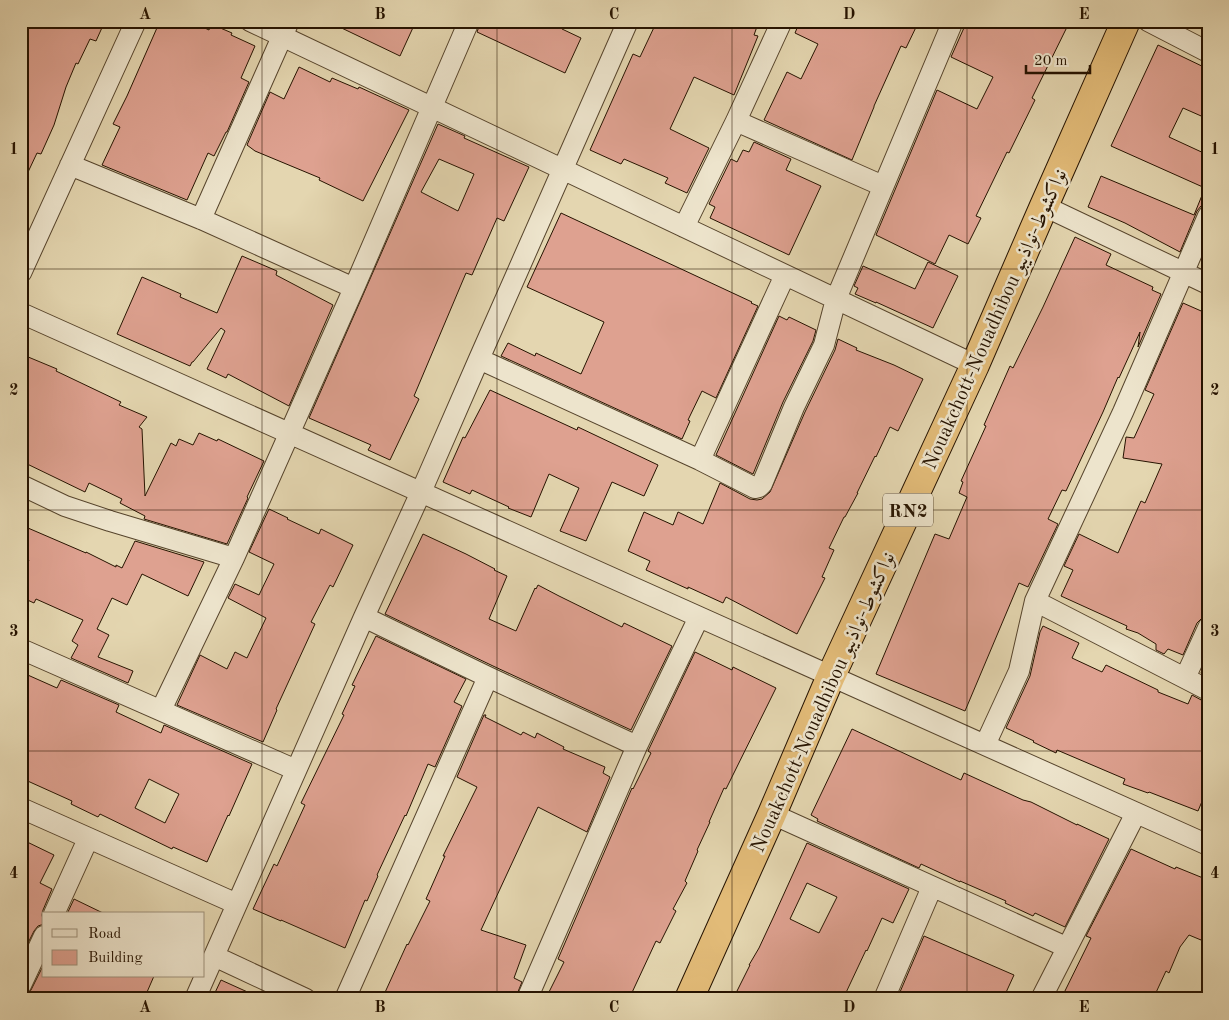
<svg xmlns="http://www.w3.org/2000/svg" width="1229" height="1020" font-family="'Old Standard TT',Amiri,serif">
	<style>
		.building { fill: #dea190; stroke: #261300; fill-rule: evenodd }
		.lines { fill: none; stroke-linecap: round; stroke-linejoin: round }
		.street-casing { stroke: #56442c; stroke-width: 22 }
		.highway-casing { stroke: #261300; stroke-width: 30 }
		.street { stroke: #ede4cc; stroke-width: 20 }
		.highway { stroke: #e2bb78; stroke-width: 28 }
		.grid { fill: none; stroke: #261300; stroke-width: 1; stroke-opacity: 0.55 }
		.labels { text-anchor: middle; stroke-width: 5; stroke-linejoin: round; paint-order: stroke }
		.shield { fill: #ede4cc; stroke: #62523d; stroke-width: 1 }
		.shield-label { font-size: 19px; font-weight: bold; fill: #261300 }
		.street-label { font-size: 20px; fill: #261300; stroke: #ede4cc }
		.neatline { fill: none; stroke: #261300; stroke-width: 2 }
		.grid-label { font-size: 16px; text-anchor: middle; font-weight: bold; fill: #261300 }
	</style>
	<rect width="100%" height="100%" fill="#e4d6b0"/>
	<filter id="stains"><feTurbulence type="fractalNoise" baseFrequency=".004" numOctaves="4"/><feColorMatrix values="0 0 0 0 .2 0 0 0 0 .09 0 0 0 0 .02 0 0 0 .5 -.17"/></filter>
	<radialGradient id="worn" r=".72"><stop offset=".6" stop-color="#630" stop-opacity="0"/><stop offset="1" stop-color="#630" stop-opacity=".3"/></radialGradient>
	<path class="building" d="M21 21H105L96 41 90 39 78 64 76 63 66 87 54 125 41 154 37 153 21 187Z
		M160 21H190L209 30 211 24 232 33 231 35 255 46 241 78 249 82 227 132H226L214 156 208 153 187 200 102 165 120 127 113 124 127 96Z
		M327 21H416L400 56Z
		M481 21H566L562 29 581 38 565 73 477 32Z
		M657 21H759L754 35 758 36 734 95 694 77 670 129 709 148 687 193 665 183 668 178 624 159 621 164 590 150 633 54 640 57Z
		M800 21H919L906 48 901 46 874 106V107L852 160 764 120 787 72 801 79 818 44 795 33Z
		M967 21H1070L1032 98 1035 100 1009 153 1007 152 976 216 981 218 968 244 949 235 935 264 876 235 937 90 977 109 993 77 951 57Z
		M1158 45 1208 69V119L1183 108 1169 137 1208 155V204L1201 206 1197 211 1180 252 1125 223 1088 207 1101 176 1194 215 1205 188 1111 146Z
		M299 67 330 82 332 78 358 89 359 87 409 110 363 201 319 180 320 178 255 151 247 145 270 92 284 99Z
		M438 124 465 136 464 138 529 167 504 221 497 218 472 275 466 273 414 396 419 399 390 460 368 450 371 445 309 418ZM439 159 474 174 458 211 421 192Z
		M754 142 791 159 786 170 821 186 789 255 710 218 715 207 709 204 731 159 737 162 743 150 749 152Z
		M561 213 752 302 751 303 758 306 716 398 702 391 688 420 690 421 682 439 501 356 508 343 535 356 536 353 581 374 604 322 527 287Z
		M1075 237 1111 254 1106 265 1153 287 1152 290 1161 294 1138 347 1140 332 1119 378 1118 377 1103 412 1066 491 1062 490 1048 519 1058 524 1028 587 1019 583 965 711 876 674 935 534 949 539 967 497 959 493 963 482 961 481 986 426 984 425 1010 366 1013 368 1043 307Z
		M242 256 277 271 276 275 333 305 289 406 228 374 226 378 207 369 225 331 221 328 193 362H192L190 366 117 334 142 277 181 294 180 297 217 313Z
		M928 262 958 276 933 328 876 302V303L855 294 858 288 854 286 863 266 915 289Z
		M1183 303 1208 314V616L1202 618 1197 623 1183 655 1168 649 1164 654 1156 650V644L1138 633 1126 629 1127 626 1061 596 1073 570 1064 566 1079 534 1118 553 1141 501 1145 503 1162 464 1123 458 1126 437 1134 438 1154 394 1145 390Z
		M779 316 787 320 789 317 816 330 813 341 783 402 753 474 716 455Z
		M838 339 857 348 856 350 894 365 923 379 898 431 890 427 876 457 875 456 857 493H858L845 517H844L829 548 834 550 822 577 825 578 797 634 726 597 723 603 688 587V589L646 570 650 561 628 551 644 512 673 525 678 512 703 524 720 483 750 499 757 500 762 499 770 492 805 412 835 350Z
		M21 354 57 369 56 371 121 402 119 405 147 417 139 427 142 429 145 496 171 443 176 446 179 439 193 445 199 433 217 441 218 439 264 461 247 497 248 498 227 544 144 519 145 516 120 503 122 499 89 483 85 492 21 461Z
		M490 390 577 430 578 427 658 465 644 496 612 482 586 541 560 531 579 488 549 474 531 517 508 508 509 507 472 490 470 494 443 482 463 437 465 438Z
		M269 509 288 518 287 519 319 534 321 529 353 545 333 587 330 585 311 622 315 624 276 709 277 710 263 742 177 705 200 655 227 669 235 652 247 658 266 618 228 598 235 584 259 595 274 564 249 552Z
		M21 525 86 553V552L116 567V565L122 568 135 541 204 562 188 596 142 574 127 605 112 598 97 629 109 635 98 657 133 671 128 683 71 658 78 645 72 641 83 620 36 599 34 603 21 597V577L29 560 21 556Z
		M423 534 466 554 495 569 494 570 507 576 489 619 516 631 535 588 536 589 538 585 559 596 622 627 624 623 672 646 631 730 493 666 385 614Z
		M1043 626 1079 643 1072 658 1102 672 1106 665 1158 690V692L1188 704 1192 695 1203 701 1208 702V787L1198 811 1149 792 1148 793 1123 784 1125 779 1057 750 1056 753 1033 742 1034 741 1006 728 1030 676 1040 632Z
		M376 636 466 679 454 702 462 706 435 767 428 764 406 816 405 815 377 875 378 876 367 901 365 900 345 948 281 920V921L253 909 274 864 277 866 305 805 301 803 344 715 342 714 355 686 352 685Z
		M695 652 732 670 733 667 776 688 726 789 724 788 709 822H710L697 850 698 851 685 881 687 883 673 909 676 911 660 943 656 941 629 999H540L543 992 548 994 564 962 558 959 632 788 633 789 651 753 648 751Z
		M1208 657V677L1201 673Z
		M21 672 57 688 61 680 119 705 116 712 161 733 164 725 252 764 229 816 228 815 207 862 173 847 172 849 100 814 98 817 71 804 72 801 21 778ZM149 779 179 794 165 823 135 808Z
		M484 715H486L485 717 521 735 523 732 535 738 537 733 564 747 563 749 605 767 603 773 610 777 587 832 538 807 481 930 526 945 514 978 522 982 515 999H382L407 944 408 945 430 901 426 899 445 856H443L477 787 457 777Z
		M852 729 961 780 964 773 1023 800 1031 802 1077 825V824L1109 839 1065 927 1035 913 1033 916 1005 903 1006 901 960 881V882L921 864 919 868 817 821 818 819 811 815Z
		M21 839 54 855 40 883 52 889 43 910 42 915 44 924 38 926 34 931 21 957Z
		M807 843 909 889 893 923 882 918 867 951 866 950 843 999H733L750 965H749L759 948 773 918ZM807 883 837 897 819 933 790 919Z
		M1131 849 1175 869 1176 867 1208 880V925L1201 940 1189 935 1180 947 1169 973 1166 971 1153 999H1061L1091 938 1086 936Z
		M74 899 105 914H67Z
		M924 936 1014 975 1003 999H897Z
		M44 964V976H154L144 999H21V997L27 995 31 990Z
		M221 980 263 999H212Z"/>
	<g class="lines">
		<g class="street-casing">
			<path id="street" d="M250 21 975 365
				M1148 21 1208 52
				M736 121 883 186
				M70 165 201 219 354 288
				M1044 206 1208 284
				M201 219 289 21
				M684 227 736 121 782 21
				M21 273 136 21
				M21 313 1208 845
				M479 359 700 460 755 488 759 487 762 484 794 407 824 345 836 299 953 21
				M700 460 785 275
				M21 485 65 506 110 521 234 558
				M1035 601 1208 690
				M364 617 488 677 637 746
				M21 649 296 770
				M1185 678 1208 628
				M161 710 234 558 354 288 469 21
				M985 745 1019 671 1035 601 1123 412 1208 216
				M21 808 237 904
				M772 814 1066 947
				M54 914 88 839
				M214 956 306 999
				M21 985 44 936
				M195 999 364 617 421 492 479 359 628 21
				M345 999 488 677
				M527 999 637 746 699 617
				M884 999 932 887
				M1041 999 1136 813"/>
		</g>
		<g class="highway-casing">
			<path id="highway" d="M689 999 772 814 831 676 975 365 1044 206 1126 21"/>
		</g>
		<use href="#street" class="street"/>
		<use href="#highway" class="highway"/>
	</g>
	<path class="grid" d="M262 21V999M497 21V999M732 21V999M967 21V999M21 269H1208M21 510H1208M21 751H1208"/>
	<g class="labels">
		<rect class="shield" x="883" y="493.5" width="50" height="33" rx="4"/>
		<g class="shield-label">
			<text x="908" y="517">RN2</text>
		</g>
		<g class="street-label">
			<text transform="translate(994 319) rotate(-66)" y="7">Nouakchott-Nouadhibou نواكشوط-نواذيبو</text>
			<text transform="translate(822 702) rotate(-66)" y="7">Nouakchott-Nouadhibou نواكشوط-نواذيبو</text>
		</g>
	</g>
	<rect width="1229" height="1020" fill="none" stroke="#e4d6b0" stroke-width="55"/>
	<rect x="42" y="912" width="162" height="65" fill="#ede4cc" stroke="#9d907a"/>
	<rect x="52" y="929" width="25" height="8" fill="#ede4cc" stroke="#9d907a"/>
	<text x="88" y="938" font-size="15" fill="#261300">Road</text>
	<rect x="52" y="950" width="25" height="15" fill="#dea190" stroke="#9d907a"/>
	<text x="88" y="962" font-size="15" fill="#261300">Building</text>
	<path d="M1026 65v8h64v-8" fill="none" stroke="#261300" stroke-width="2.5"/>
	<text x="1034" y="65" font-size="15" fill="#261300" stroke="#ede4cc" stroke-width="4" paint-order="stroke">20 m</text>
	<rect x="28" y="28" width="1174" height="964" class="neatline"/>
	<g class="grid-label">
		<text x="145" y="19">A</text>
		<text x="380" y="19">B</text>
		<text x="614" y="19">C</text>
		<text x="849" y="19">D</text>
		<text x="1084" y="19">E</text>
		<text x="14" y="154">1</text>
		<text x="1215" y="154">1</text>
		<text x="14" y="395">2</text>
		<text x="1215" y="395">2</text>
		<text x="14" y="636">3</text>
		<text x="1215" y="636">3</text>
		<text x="14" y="878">4</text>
		<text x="1215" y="878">4</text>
		<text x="145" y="1012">A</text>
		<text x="380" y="1012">B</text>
		<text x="614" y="1012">C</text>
		<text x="849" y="1012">D</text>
		<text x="1084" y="1012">E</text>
	</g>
	<rect width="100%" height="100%" filter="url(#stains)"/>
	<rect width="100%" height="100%" fill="url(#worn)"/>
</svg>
